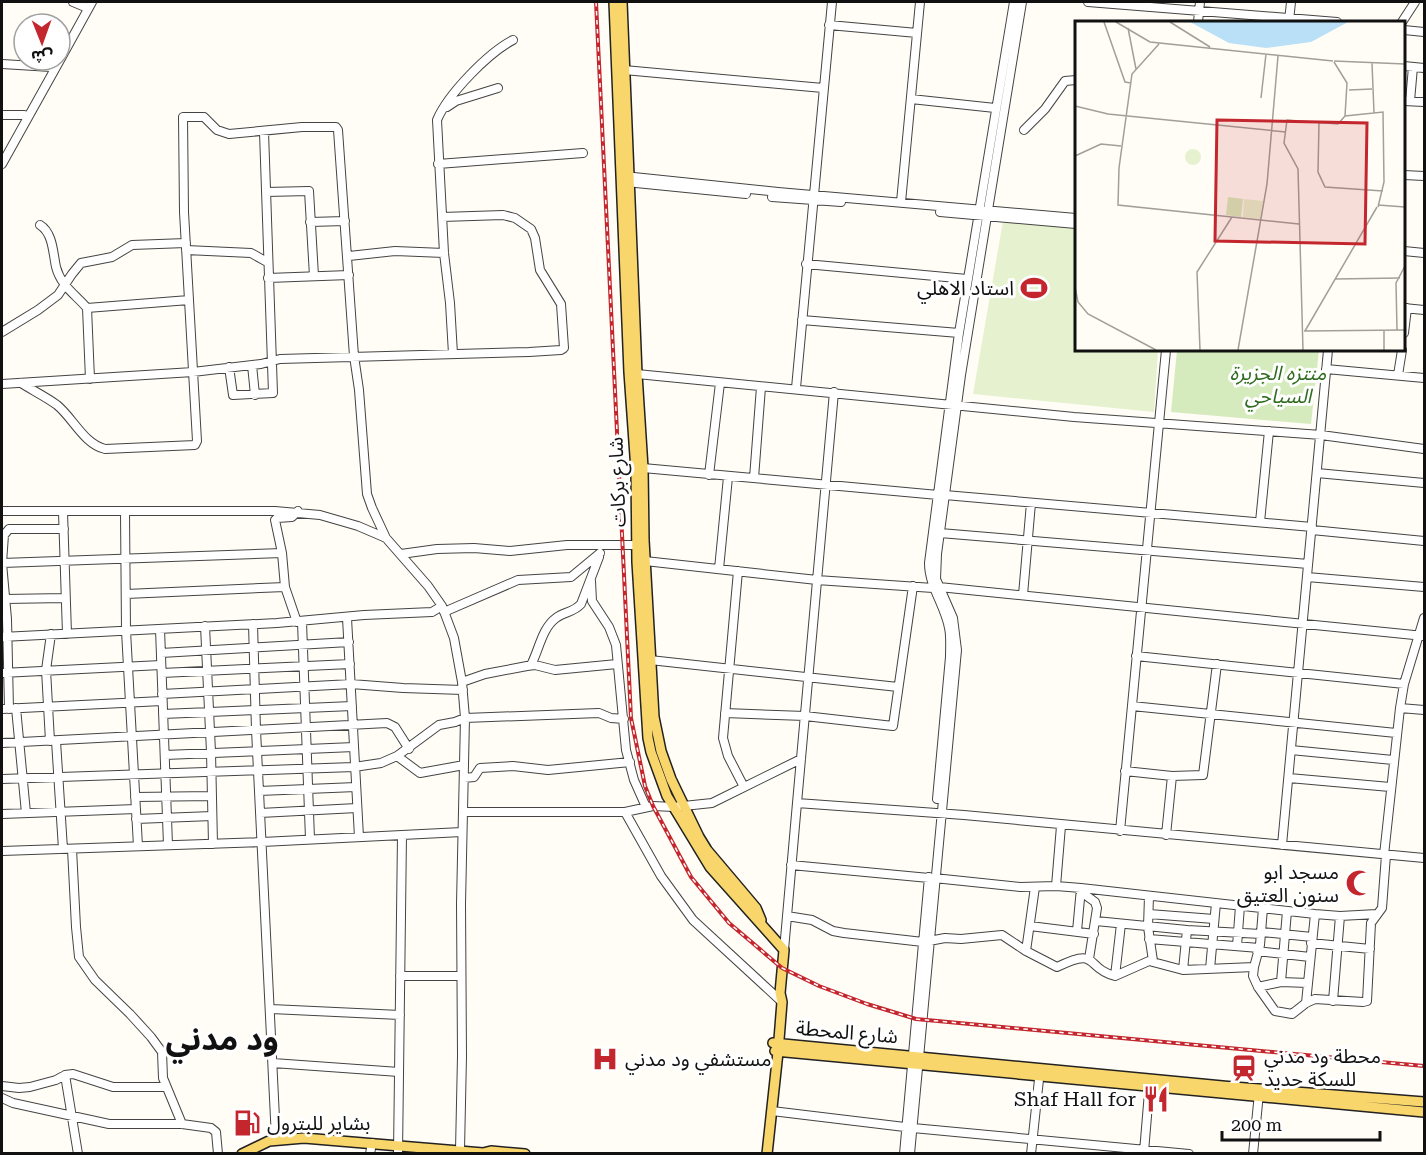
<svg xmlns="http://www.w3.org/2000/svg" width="1426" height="1155" font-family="'Roboto Serif','Noto Sans Arabic',serif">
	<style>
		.green { fill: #d5ebbd }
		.pitch { fill: #e6f2cf }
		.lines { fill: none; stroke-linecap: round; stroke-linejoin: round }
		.minor-casing { stroke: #444; stroke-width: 10 }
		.major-casing { stroke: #222; stroke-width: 12 }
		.minor { stroke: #fff; stroke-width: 8 }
		.major { stroke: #f9d66b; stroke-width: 9 }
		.rail-casing { stroke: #c4262e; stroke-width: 4 }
		.rail { stroke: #fff; stroke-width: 1.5; stroke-dasharray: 4.5; stroke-linecap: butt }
		.labels { text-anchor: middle; stroke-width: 6; stroke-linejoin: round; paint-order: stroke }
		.poi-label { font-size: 20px; fill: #111; stroke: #fff; text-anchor: end }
		.park-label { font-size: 20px; font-style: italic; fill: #2f6b1f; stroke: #fff }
		.street-label { font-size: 20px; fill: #111; stroke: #fff }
		.town-label { font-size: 32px; font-weight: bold; fill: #111; stroke: #fff }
		.inset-road { fill: none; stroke: #a09f9a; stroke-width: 1.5 }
		.view { fill: #c4262e; fill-opacity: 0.15; stroke: #c4262e; stroke-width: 3 }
		.inset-edge { fill: none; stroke: #111; stroke-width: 3 }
	</style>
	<rect width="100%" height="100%" fill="#fffdf5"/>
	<path class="green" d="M1177 350H1319L1311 424 1171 412Z"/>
	<path class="pitch" d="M1003 221 1076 227V350H1158L1154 412 973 394Z"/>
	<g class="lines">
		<g class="minor-casing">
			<path id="minor" d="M73 2 85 7
				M1088 2 1337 22
				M1289 21 1291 2
				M1198 22 1200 2
				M1402 22 1415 2
				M829 25 917 33
				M1404 30 1424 32
				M60 60 92 2
				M2 64 51 67
				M1404 66 1424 68
				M624 70 823 88
				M911 99 995 108
				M1404 101 1424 102
				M1410 101 1413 67
				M447 107 456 101 498 88
				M2 115H24
				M1024 130 1045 109 1065 81 1076 80
				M2 164 60 60
				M438 164 583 153
				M1404 175 1424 176
				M624 176 778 192 1076 218
				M626 182 746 194
				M266 192 309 191 314 276
				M772 197 841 202
				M901 202 920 2
				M940 212 1076 224
				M310 222 345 221
				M40 225C53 233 53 253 56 267 61 286 75 294 87 308L90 379
				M186 250 251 253 267 262
				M1404 251 1424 253
				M349 256 395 251 444 253
				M806 264 967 279
				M268 278 349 275
				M87 308 189 300
				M1404 308 1424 310
				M802 320 959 333
				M2 332 38 310 58 295 72 274 81 263 112 257 132 245 186 243
				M1404 333 1407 308
				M453 354 450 303 444 253 437 120C448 94 488 53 513 40
				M252 365 255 395
				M229 367 233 395 273 393 264 132
				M1326 369 1424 378
				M637 374 1074 417 1321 435 1424 449
				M1398 375 1402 350
				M21 383C32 390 46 397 57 405 73 418 84 444 105 449L195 445 197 441 184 212 183 117H204L217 130 229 134 302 127H336L338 130 354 356 359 390 367 494 372 508 386 538
				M2 384 193 372 261 364 280 359 529 352 561 350 564 348 561 304 540 270 535 238 531 229 515 218 503 215 442 217
				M796 388 832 2
				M643 468 938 495
				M1317 473 1424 483
				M709 475 720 383
				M754 478 761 387
				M945 495 1312 527
				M2 511H275L320 515 358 526 386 538 428 586 442 606 454 638 462 682 465 718 461 904 462 1056 460 1150
				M63 512 67 634
				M125 512 126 631 138 846
				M1260 522 1269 431
				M1312 530 1424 541
				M940 533 1308 564
				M401 554 437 549 474 548 510 551 567 545H637
				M645 561 817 580 933 588
				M2 563 282 553
				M719 569 728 477
				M738 571 723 738 728 756 744 787
				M1307 577 1424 587
				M591 581 592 601 609 627 616 645 626 750 634 780 646 807
				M939 587 1424 636
				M126 594 285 587
				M1023 595 1031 503
				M5 599 65 598
				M444 612 518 580 571 577 600 553
				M347 618 359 837
				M297 622 285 587 282 553 275 520 277 518 292 517 298 511
				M302 622 310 839
				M253 624 256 730 276 1139
				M205 626 211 752 213 844
				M160 629 168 845
				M2 637 277 623 364 615 432 612 442 606
				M161 653 349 642
				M1136 656 1404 684
				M650 660 898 687
				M531 665C539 650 542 628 556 618 564 612 574 612 581 604L599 557
				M2 673 161 665
				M162 673 350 664
				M462 682 485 674 527 666 535 665 555 670 617 664
				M162 694 351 684 403 688 463 690
				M1132 706 1396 733
				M16 708 26 813
				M1400 708 1424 710
				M2 709 162 701
				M9 709 7 619 2 563 4 535 9 529H64
				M725 713 805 716 893 726 913 586
				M163 714 352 706
				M50 741 46 670 51 634
				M56 741 63 849
				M2 743 387 723 395 727 409 749
				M1291 750 1393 760
				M165 755 354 747
				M397 756 420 773 464 765
				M1125 771 1172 776 1203 775 1217 664
				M464 778 474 777 480 768 513 766 548 770 630 762
				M1289 778 1390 787
				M2 779 354 767 381 763 397 756 439 725 455 722 465 718 599 713 611 718 624 719
				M259 791 356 787
				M135 797 212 796
				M937 799 950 657C950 647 951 637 949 628 945 605 929 587 929 563L959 333 1014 2
				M797 803 834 392
				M463 812H625L653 806 674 807 712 803 801 759
				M625 812 661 876 693 920 782 1002
				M260 813 357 808
				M2 814 136 809
				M136 819 212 816
				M1120 831 1166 350
				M1166 835 1172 776
				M1282 845 1328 350
				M72 849 76 927 79 957 95 980 130 1014 151 1037 162 1052 163 1078 182 1124
				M2 851 262 842 462 832
				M1384 855 1400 708 1404 684 1424 618
				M791 865 929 878
				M934 878 1020 887 1056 886 1081 888 1315 914 1340 916 1377 914
				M1056 886 1061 826
				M1080 891 1095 902 1097 908 1089 959
				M1149 896 1148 927 1153 961
				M1263 908 1260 945 1254 967 1253 976 1258 987 1275 1011 1292 1014 1306 1003 1315 999 1363 1002 1367 1001 1371 923 1382 908 1386 855
				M1149 914 1214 919
				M787 916 812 920 833 931 844 933 923 942
				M1096 921 1187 930 1261 934
				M1030 926 1094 934
				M1077 931 1081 888
				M1262 932 1312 937
				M1149 939 1259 948
				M929 941 945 938 961 939 1002 935 1026 951 1057 967C1100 946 1084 968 1115 976L1149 961 1183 970 1254 967
				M1311 943 1370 949
				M1237 946 1240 906
				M784 950 797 803 964 815 1424 858
				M1026 951 1035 887
				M1257 951 1310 957
				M1210 969 1216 903
				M1183 970 1187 930
				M400 976H461
				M1115 976 1121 924
				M1281 982 1287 911
				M1258 987 1281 982 1308 983
				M1333 1001 1340 916
				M1306 1003 1315 914
				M271 1009 400 1015
				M273 1063 399 1072
				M65 1075 78 1154
				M2 1086 19 1088 30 1087 56 1080 65 1075 73 1074 113 1087H165
				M2 1098 13 1103 109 1124H182L211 1128 216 1132 218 1154
				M772 1111 913 1128 1189 1154
				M1144 1152 1150 1080
				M370 1154 372 1143
				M398 1154 402 835
				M904 1154 929 877
				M910 1154 957 650 953 618 936 579 937 554 961 375 1022 2
				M1031 1154 1040 1070
				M1253 1154 1259 1093"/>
		</g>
		<g class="major-casing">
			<path id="major" d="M614 2 629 372 636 470 637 562 648 738 651 752 667 796 710 867 784 950 780 993 782 1002 778 1052 767 1154
				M622 2 637 374 643 468 644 540 654 717 661 751 671 779 699 837 707 850 756 908 761 920
				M773 1043 1233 1087 1424 1102
				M775 1051 1424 1112
				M242 1154 269 1141 304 1138 483 1153 491 1151 525 1154"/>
		</g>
		<use href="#minor" class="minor"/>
		<use href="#major" class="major"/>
		<g class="rail-casing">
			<path id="rail" d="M596 2 631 718 645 786 653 806 691 877 729 923 782 968 819 986 867 1004 916 1019 1424 1066"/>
		</g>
		<use href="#rail" class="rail"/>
	</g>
	<defs>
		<g id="stadium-bare" transform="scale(2.07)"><path d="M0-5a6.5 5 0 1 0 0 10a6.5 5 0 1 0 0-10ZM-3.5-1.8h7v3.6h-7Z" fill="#c4262e" stroke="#fff" stroke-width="2.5" paint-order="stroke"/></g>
		<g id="mosque-bare" transform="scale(2.07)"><path d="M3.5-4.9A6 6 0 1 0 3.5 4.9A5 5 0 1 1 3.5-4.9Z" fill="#c4262e" stroke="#fff" stroke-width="2.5" paint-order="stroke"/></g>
		<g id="hospital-bare" transform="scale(2.07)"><path d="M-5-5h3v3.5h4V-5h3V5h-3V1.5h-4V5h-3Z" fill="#c4262e" stroke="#fff" stroke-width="2.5" paint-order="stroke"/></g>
		<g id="station-bare" transform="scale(2.07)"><path d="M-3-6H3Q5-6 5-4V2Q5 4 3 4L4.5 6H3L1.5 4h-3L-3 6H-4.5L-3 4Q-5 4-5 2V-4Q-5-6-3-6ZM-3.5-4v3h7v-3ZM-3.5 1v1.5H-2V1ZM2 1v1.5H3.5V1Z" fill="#c4262e" stroke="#fff" stroke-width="2.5" paint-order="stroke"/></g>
		<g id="restaurant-bare" transform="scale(2.07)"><path d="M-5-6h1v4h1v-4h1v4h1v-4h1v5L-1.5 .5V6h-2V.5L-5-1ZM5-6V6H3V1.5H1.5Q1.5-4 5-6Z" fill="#c4262e" stroke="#fff" stroke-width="2.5" paint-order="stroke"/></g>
		<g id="fuel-bare" transform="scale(2.07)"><path d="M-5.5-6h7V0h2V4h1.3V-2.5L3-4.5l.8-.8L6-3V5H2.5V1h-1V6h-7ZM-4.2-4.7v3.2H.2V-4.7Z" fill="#c4262e" stroke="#fff" stroke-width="2.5" paint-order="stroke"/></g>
	</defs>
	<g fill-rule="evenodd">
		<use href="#stadium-bare" x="1034" y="288"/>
		<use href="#mosque-bare" x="1359" y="883"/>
		<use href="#hospital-bare" x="605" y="1059"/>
		<use href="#station-bare" x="1244" y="1068"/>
		<use href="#restaurant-bare" x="1156" y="1099"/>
		<use href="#fuel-bare" x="247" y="1123"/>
	</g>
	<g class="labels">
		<g class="poi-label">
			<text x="1014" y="295">استاد الاهلي</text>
			<text x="1339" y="879">مسجد ابو<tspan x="1339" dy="23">سنون العتيق</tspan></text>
			<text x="1264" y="1063" text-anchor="start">محطة ود مدني<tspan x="1264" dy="23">للسكة حديد</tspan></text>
			<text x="625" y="1066" text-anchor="start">مستشفي ود مدني</text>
			<text x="1136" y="1106">Shaf Hall for</text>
			<text x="267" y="1130" text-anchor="start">بشاير للبترول</text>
		</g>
		<g class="park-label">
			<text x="1278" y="380">منتزه الجزيرة<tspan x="1278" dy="23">السياحي</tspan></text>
		</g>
		<g class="street-label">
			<text transform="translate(617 482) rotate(-92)" y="7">شارع بركات</text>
			<text transform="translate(847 1032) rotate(5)" y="7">شارع المحطة</text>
		</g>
		<g class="town-label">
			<text x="222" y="1050">ود مدني</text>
		</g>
	</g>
	<g transform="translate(1075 21)">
		<rect width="330" height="330" fill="#fffdf5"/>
		<path d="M153 176 168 178 166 196 151 194Z" fill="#d5ebbd"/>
		<path d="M110 136a8 8 0 1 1 16 0a8 8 0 1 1-16 0ZM169 178 188 180 185 198 168 196Z" fill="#e6f2cf"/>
		<path d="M115 1H273L236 21 191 27 154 22Z" fill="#b9e0f7"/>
		<path class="inset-road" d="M29 1 50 61 56 62M41 1 75 21 258 40M95 1 135 26M53 7 61 48M84 23 57 53 44 147 43 184 224 203M259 40 330 43M259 41 272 62 270 95M297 42 299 92M274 69 297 68M186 77 191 33M0 85 33 93 211 111M244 102 243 151 250 166 308 170M0 135 26 123 46 125M303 184 330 186M260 258 325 257M0 266 3 281 13 293 81 329M322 309 321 262 330 245M229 310 330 309M230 310 302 186M125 329 122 251 157 196M163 329 192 163 203 35M228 329 223 148 209 122 212 99 263 103 270 95 308 91 309 161 303 186M309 329V309"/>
		<path class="view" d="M142 99 292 102 290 223 140 220Z"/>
		<rect width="330" height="330" class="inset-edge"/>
	</g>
	<rect width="1426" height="1155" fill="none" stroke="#111111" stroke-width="6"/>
	<g transform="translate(42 42) rotate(179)"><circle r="28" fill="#ffffff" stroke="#a0a0a0" stroke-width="1.5"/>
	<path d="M0-4.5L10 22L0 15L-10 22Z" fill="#c4262e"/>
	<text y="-9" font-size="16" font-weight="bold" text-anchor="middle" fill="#111111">ش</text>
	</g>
	<path d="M1222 1131v9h158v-9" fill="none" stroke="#111111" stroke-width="3"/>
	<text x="1231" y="1131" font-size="18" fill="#111111" stroke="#ffffff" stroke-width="4.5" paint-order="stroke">200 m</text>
</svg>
